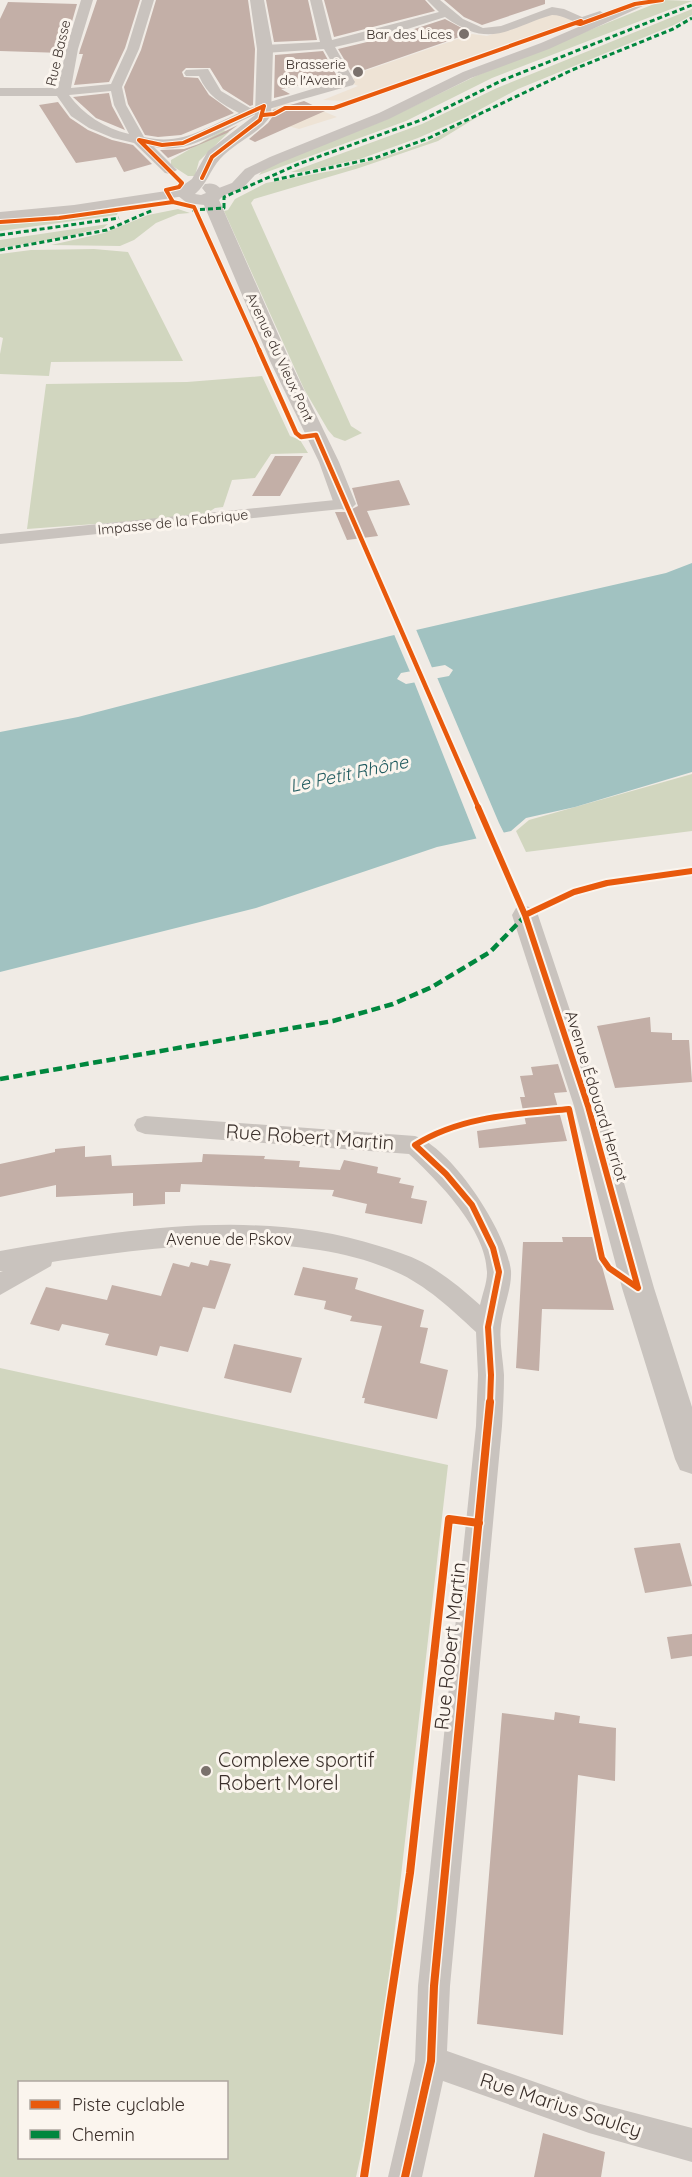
<svg xmlns="http://www.w3.org/2000/svg" width="692" height="2177" font-family="Quicksand,sans-serif">
	<style>
		.green { fill: #d1d6bf; fill-rule: evenodd }
		.plaza { fill: #eee3d5 }
		.water { fill: #a1c2c1; fill-rule: evenodd }
		.pier { fill: #f0ebe5 }
		.building { fill: #c3afa7 }
		.lines { fill: none; stroke-linecap: round; stroke-linejoin: round }
		.minor { fill: #c9c3be; fill-rule: evenodd }
		.tertiary { fill: #c9c3be; fill-rule: evenodd }
		.quiet-far1 { stroke: #00873e; stroke-width: 3; stroke-dasharray: 5 3; stroke-linecap: butt }
		.quiet { stroke: #00873e; stroke-width: 4.5; stroke-dasharray: 9 4.5; stroke-linecap: butt }
		.cycleway-far3-casing { stroke: #fbf5ee; stroke-width: 6 }
		.cycleway-far2-casing { stroke: #fbf5ee; stroke-width: 8 }
		.cycleway-far1-casing { stroke: #fbf5ee; stroke-width: 10 }
		.cycleway-casing { stroke: #fbf5ee; stroke-width: 11 }
		.cycleway-far3 { stroke: #e8590c; stroke-width: 4 }
		.cycleway-far2 { stroke: #e8590c; stroke-width: 4.5 }
		.cycleway-far1 { stroke: #e8590c; stroke-width: 6 }
		.cycleway { stroke: #e8590c; stroke-width: 8 }
		.poi-dot { fill: #7a716c; stroke: #fbf5ee; stroke-width: 2 }
		.labels { text-anchor: middle; stroke-width: 6; stroke-linejoin: round; paint-order: stroke }
		.far-poi-label { font-size: 14px; fill: #3b302b; stroke: #fbf5ee; text-anchor: end }
		.far-street-label { font-size: 14px; fill: #3b302b; stroke: #fbf5ee }
		.street-label { font-size: 16px; fill: #3b302b; stroke: #fbf5ee }
		.water-label { font-size: 18px; font-style: italic; fill: #1f5a5e; stroke: #fbf5ee }
		.near-street-label { font-size: 20px; fill: #3b302b; stroke: #fbf5ee }
		.near-poi-label { font-size: 20px; fill: #3b302b; stroke: #fbf5ee; text-anchor: start }
	</style>
	<rect width="100%" height="100%" fill="#f0ebe5"/>
	<path class="green" d="M664 0 692 1 492 78 406 121 259 175 264 168 385 120 478 75Z
		M692 9V15L674 25 518 89 466 117 418 138 360 159 302 172H291L422 124 497 88Z
		M487 111 438 141 359 168 254 199 251 203 351 426 362 433 345 441 334 437 328 430 304 389 224 211 228 210 235 199 266 183 336 170 381 158 427 142Z
		M223 130 229 132 199 161 195 176H188L171 165V160Z
		M178 209 190 213 178 214 156 223 134 240 120 246 51 245 104 233 148 215Z
		M112 212H118L117 215 0 231V225L72 219Z
		M108 224 103 228 55 239 0 248V240Z
		M94 249 128 252 183 361 51 362 49 376 0 374V354L3 338 0 337V254L31 250Z
		M262 376 290 436 300 440 308 453 271 454 255 478 232 480 223 507 215 508 203 516 27 529 46 384 187 382Z
		M692 774V831L526 852 516 831 529 820Z
		M0 1368 448 1465 378 2077 356 2177H0ZM20 2082H226V2158H20Z"/>
	<path class="plaza" d="M555 12 573 21 343 101 323 100 358 86 351 83 354 79 353 75 472 34 487 36Z
		M287 103 313 107 337 117 299 129 273 122 270 117 272 110 278 104Z"/>
	<path class="water" d="M692 563V772L575 807 526 818 511 831 437 847 256 908 0 972V732L78 717 390 636 666 573ZM445 665 453 670 449 676 406 684 397 679 401 673Z"/>
	<path class="pier" d="M415 627 433 670 411 674 393 632Z
		M436 675 499 823 505 835 477 840 413 679Z"/>
	<path class="building" d="M97 0H140L125 48 109 82 74 85 83 54H79L80 50Z
		M156 0H248L255 49 253 105 250 106 223 89 210 68H186L182 72 184 77 198 78 209 95 234 113 181 135 158 137 145 135 128 104 124 87 141 50Z
		M266 0H308L317 40 274 42Z
		M324 0H425L435 11 334 37Z
		M444 0H545V4L482 25 464 17Z
		M8 2 77 4 63 53 0 51V19Z
		M445 19 471 33 353 74 338 49 396 35Z
		M323 51 338 78 281 89 290 94 274 98 275 55Z
		M109 93 112 106 125 130 96 118 73 97Z
		M304 101 325 111 255 142 249 139 268 123 273 116V110Z
		M58 102 70 118 88 130 112 140 133 145 152 164 124 172 116 157 76 163 39 105Z
		M238 125 227 133 168 158 160 150 184 149 199 144Z
		M275 456H303L280 496H252Z
		M399 480 410 505 367 511 378 536 347 540 335 512H346L358 506 352 488Z
		M650 1017 651 1032 672 1033V1040H689L692 1082 615 1088 597 1026Z
		M558 1064 567 1092 554 1093 567 1141 479 1148 477 1131 526 1124 520 1097H525L520 1076 533 1075 531 1067Z
		M85 1146V1157L111 1155 112 1166 202 1162 203 1154 265 1156 264 1159 300 1161 299 1167 340 1170 344 1160 378 1167 377 1173 401 1178 399 1183 414 1186 411 1198 427 1201 422 1224 365 1213 367 1204 332 1196 334 1190 181 1184 180 1192H165V1204L133 1206V1193L56 1197V1185L0 1197V1164L55 1152V1149Z
		M562 1237H594L614 1310 542 1309 539 1371 516 1368 523 1242H563Z
		M210 1260 231 1264 215 1309 203 1307 188 1352 160 1346 157 1356 105 1345 109 1334 62 1324 59 1331 30 1324 46 1287 107 1300 112 1285 161 1296 173 1263 189 1267 191 1262 208 1266Z
		M303 1267 358 1278 355 1289 424 1310 420 1327 428 1328 420 1363 448 1370 437 1419 364 1403 365 1398H362L382 1326 350 1321 352 1316 324 1309 326 1301 294 1295Z
		M234 1344 302 1358 291 1393 224 1378Z
		M680 1543 692 1586 645 1593 634 1548Z
		M692 1634V1656L671 1659 667 1637Z
		M555 1712 580 1716 579 1723 616 1728 615 1781 578 1775 563 2035 477 2024 502 1713 554 1720Z
		M543 2133 605 2152 601 2177H534Z"/>
	<g class="lines">
		<path class="minor" d="M81 0H93L78 49 71 88 111 84 127 49 142 0H154L139 49 122 87 126 105 144 137C182 146 205 128 239 113 221 104 207 95 199 76H186L184 73 186 70 208 69 221 91 250 108 342 80 324 49 265 53 259 49 265 45 320 42 310 0H322L332 40 439 12 427 0H440L463 19 483 28 501 26 552 7 564 9 582 17 600 11 606 15 640 0H656L549 49 471 78 389 119 280 163 255 175 242 189 216 198 209 194 211 191 232 183 245 169 270 157 379 113 463 72 541 43 590 22C575 27 567 15 552 15 507 28 491 50 445 17L395 33 335 47 355 82 353 85C326 93 297 100 269 109 233 120 194 156 154 147L177 170 170 174 165 173 134 143 113 138 89 128 71 116 57 96H0V88H58L66 49ZM111 91 114 105 129 134C104 128 84 115 69 95Z
			M186 188 193 192 191 195 74 213 0 220V212L74 205Z
			M345 499 353 504 351 508 0 544V534Z
			M145 1116 415 1136C452 1148 507 1232 511 1271 512 1288 503 1308 501 1325 499 1341 503 1359 504 1375 504 1392 503 1409 502 1426L450 1986 447 2051 589 2101 692 2128V2162L589 2133 443 2081 422 2177H388L415 2061 418 1986 476 1426 478 1375 476 1332C451 1309 426 1285 396 1272 297 1227 156 1247 52 1262L51 1266 0 1295V1272L3 1271H0V1251C123 1230 257 1207 379 1246 393 1250 408 1255 422 1262 443 1273 462 1289 480 1305 482 1295 487 1283 487 1273 487 1230 438 1181 409 1154L145 1134 137 1131 134 1125 137 1119Z"/>
		<path class="tertiary" d="M250 0H264L273 49 271 115C260 134 235 142 220 159 210 170 207 184 195 194L201 195 206 193 202 188 205 184C215 182 219 186 225 194L219 200 290 361 339 462 356 504 352 508 345 510 338 508 334 504 319 462 270 361 204 205 187 203 177 195 182 186 192 179 208 151 255 115 257 49Z
			M525 906 534 908 538 915 602 1106 654 1288 692 1407V1474L680 1470 675 1459 622 1288 574 1106 512 915 516 908Z"/>
		<path class="quiet-far1" d="M274 180 375 158 429 138 572 70 673 29 692 18
			M192 210 224 208V197L301 163 424 119 503 80 692 5
			M0 235 119 218
			M0 250 107 230 153 210"/>
		<path class="quiet" d="M0 1079 333 1021 393 1004 432 987 490 952 527 914"/>
		<g class="cycleway-far3-casing">
			<path id="cycleway-far3" d="M576 23 580 24 635 4 662 0
				M263 115 274 114 285 108H334L581 21
				M139 140 162 145 183 143 264 106
				M139 140 182 183 179 187 166 190 173 202
				M202 178 212 157 260 120 264 106
				M0 222 59 218 173 202 194 207 260 352"/>
		</g>
		<g class="cycleway-far2-casing">
			<path id="cycleway-far2" d="M259 350 296 433 301 437 316 435 479 809"/>
		</g>
		<g class="cycleway-far1-casing">
			<path id="cycleway-far1" d="M478 807 525 915 588 1106 638 1288
				M525 915 574 892 607 883 692 871
				M490 1403 491 1375 488 1327 499 1272 493 1248 472 1205 446 1174 415 1145C461 1116 517 1114 569 1109L602 1258 609 1268 638 1288"/>
		</g>
		<g class="cycleway-casing">
			<path id="cycleway" d="M364 2177 410 1873 449 1519 479 1523
				M405 2177 431 2061 434 1986 490 1402"/>
		</g>
		<use href="#cycleway-far3" class="cycleway-far3"/>
		<use href="#cycleway-far2" class="cycleway-far2"/>
		<use href="#cycleway-far1" class="cycleway-far1"/>
		<use href="#cycleway" class="cycleway"/>
	</g>
	<g class="poi-dot">
		<circle cx="464" cy="34" r="6"/>
		<circle cx="358" cy="72" r="6"/>
		<circle cx="206" cy="1771" r="6"/>
	</g>
	<g class="labels">
		<g class="far-poi-label">
			<text x="452" y="39">Bar des Lices</text>
			<text x="346" y="69">Brasserie<tspan x="346" dy="16">de l'Avenir</tspan></text>
		</g>
		<g class="far-street-label">
			<text transform="translate(58 53) rotate(-77)" y="5">Rue Basse</text>
			<text transform="translate(280 357) rotate(65)" y="5">Avenue du Vieux Pont</text>
			<text transform="translate(173 522) rotate(-6)" y="5">Impasse de la Fabrique</text>
		</g>
		<g class="street-label">
			<text transform="translate(597 1096) rotate(73)" y="6">Avenue Édouard Herriot</text>
			<text x="229" y="1245">Avenue de Pskov</text>
		</g>
		<g class="water-label">
			<text transform="translate(349 774) rotate(-12)" y="6">Le Petit Rhône</text>
		</g>
		<g class="near-street-label">
			<text transform="translate(310 1137) rotate(4)" y="7">Rue Robert Martin</text>
			<text transform="translate(450 1646) rotate(-84)" y="7">Rue Robert Martin</text>
			<text transform="translate(561 2105) rotate(18)" y="7">Rue Marius Saulcy</text>
		</g>
		<g class="near-poi-label">
			<text x="218" y="1767">Complexe sportif<tspan x="218" dy="23">Robert Morel</tspan></text>
		</g>
	</g>
	<rect x="18" y="2081" width="210" height="78" fill="#fbf5ee" stroke="#aea6a0" stroke-width="1.5"/>
	<rect x="30" y="2100" width="30" height="9" fill="#e8590c" stroke="#aea6a0" stroke-width="1.5"/>
	<text x="72" y="2111" font-size="18" fill="#3b302b">Piste cyclable</text>
	<rect x="30" y="2130" width="30" height="9" fill="#00873e" stroke="#aea6a0" stroke-width="1.5"/>
	<text x="72" y="2141" font-size="18" fill="#3b302b">Chemin</text>
</svg>
